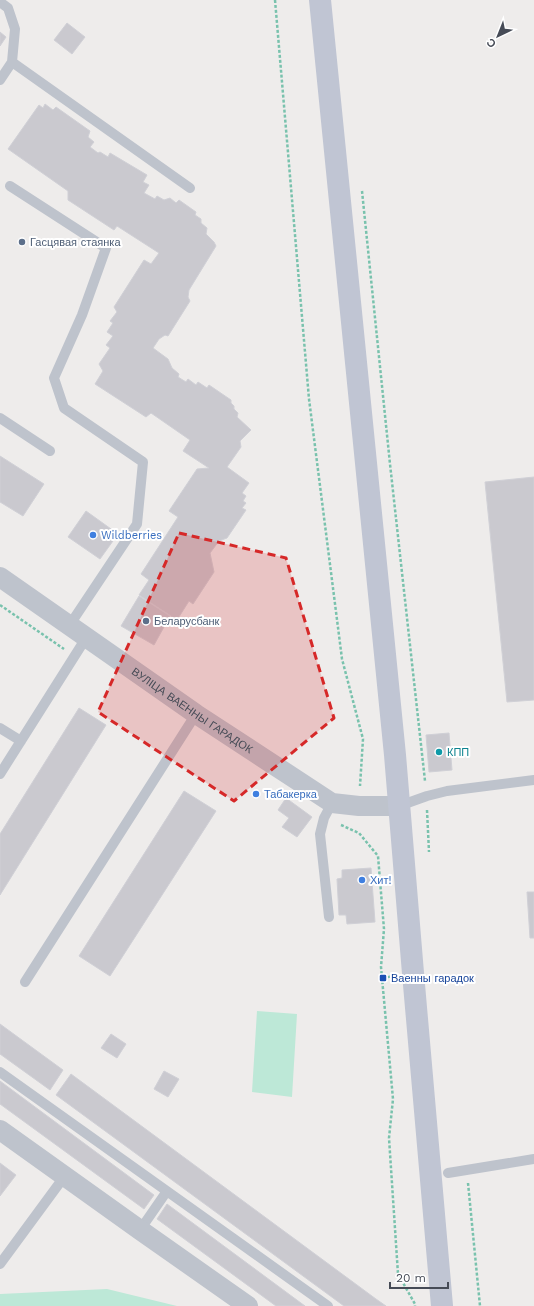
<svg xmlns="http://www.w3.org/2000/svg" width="534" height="1306" font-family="'Work Sans',sans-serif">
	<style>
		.green { fill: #bde8d7 }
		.building { fill: #cac9cf; stroke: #d0d0d6 }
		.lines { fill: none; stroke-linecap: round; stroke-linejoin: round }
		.path { stroke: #79c2ad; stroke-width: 2.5; stroke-dasharray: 3 2; stroke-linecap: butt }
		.service { stroke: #bec3cc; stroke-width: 10 }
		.minor { stroke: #bec3cc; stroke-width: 20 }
		.secondary { stroke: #c0c5d3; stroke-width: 22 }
		.marked { fill: #d62828; fill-opacity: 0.2; stroke: #d62828; stroke-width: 3; stroke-dasharray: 8 5; stroke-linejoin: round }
		.service-dot { fill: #5c6f8a; stroke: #fff; stroke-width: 1.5 }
		.shop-dot { fill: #3f7fe0; stroke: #fff; stroke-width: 1.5 }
		.culture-dot { fill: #0f9aa8; stroke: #fff; stroke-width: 1.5 }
		.transit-dot { fill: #1a4fb4; stroke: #fff; stroke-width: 1.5 }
		.labels { text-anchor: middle; stroke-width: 4; stroke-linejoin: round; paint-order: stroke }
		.service-label { font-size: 11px; fill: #4e5e75; stroke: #fff; text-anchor: start }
		.shop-label { font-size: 11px; fill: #366cbe; stroke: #fff; text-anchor: start }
		.street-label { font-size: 11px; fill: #464b56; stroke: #fff }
		.culture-label { font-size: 11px; fill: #0d838f; stroke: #fff; text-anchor: start }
		.transit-label { font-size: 11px; fill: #164399; stroke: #fff; text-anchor: start }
	</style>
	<rect width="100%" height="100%" fill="#eeeceb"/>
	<path class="green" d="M257 1011 297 1014 292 1097 252 1092Z
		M107 1289 177 1306H0V1294Z"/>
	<path class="building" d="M67 23 85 37 72 54 54 40Z
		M0 32 6 37 0 46Z
		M45 104 53 110 56 107 90 131 88 137 94 142 90 147 98 153 100 152 108 157 110 153 147 175 143 182 149 185 144 193 155 199 157 196 164 200 170 198 176 203 179 200 196 212 195 215 201 219V223L207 228 206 234 214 242 216 246 189 290 188 297 190 301 168 336 165 335 159 339 153 348 168 359 172 368 179 374 178 377 186 382 188 379 196 385 198 382 207 388 209 385 231 400V403L234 406V409L238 413 237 417 251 430 240 441 241 447 227 467 249 483 242 493 246 496 243 501 246 503 242 508 246 510 227 538 219 541 210 553 214 572 193 604 189 601 177 620 139 595 149 580 141 574 178 517 169 511 197 469 209 468 183 451 190 440 151 413 146 417 95 384 103 371 99 364 110 348 106 345 113 336 107 332 113 323 110 321 117 312 114 307 144 260 151 264 159 253 117 226 114 230 68 200V191L8 149 39 105 43 108Z
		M0 456 44 484 23 516 0 502Z
		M534 477V700L507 702 485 482Z
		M86 511 118 534 100 559 68 537Z
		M139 596 170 616 154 645 121 626Z
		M79 708 106 725 0 895V834Z
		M449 733 452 770 429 772 426 735Z
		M184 791 216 811 110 976 79 956Z
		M286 798 312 817 297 837 282 827 289 818 278 810Z
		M371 868 375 922 347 924 346 915H339L337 879 342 878V870Z
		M527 892H534V938H530Z
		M0 1024 63 1070 50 1090 0 1054Z
		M111 1034 126 1044 117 1058 101 1048Z
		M164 1071 179 1079 168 1097 154 1089Z
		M71 1074 376 1299 386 1306H344L56 1095Z
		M0 1081 154 1195 144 1209 0 1104Z
		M0 1163 16 1175 0 1196Z
		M167 1204 305 1306H276L157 1219Z"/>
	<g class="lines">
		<path class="path" d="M275 0 309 399 342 659 363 739 360 786
			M362 191 390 464 425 781
			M0 605 64 649
			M427 810 429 852
			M341 825 359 833 378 856 384 929 381 967 393 1099 389 1138 398 1274 415 1304V1306
			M383 978 394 976
			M468 1183 480 1306"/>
		<path class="service" d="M0 2 8 8 15 29 12 62 0 80
			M12 62 190 188
			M10 186 106 248 82 315 54 378 64 408 143 462 137 524 69 626
			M0 418 50 451
			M0 728 21 741
			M0 774 86 638
			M399 806 427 796 447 791 534 780
			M329 917 320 834 324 818 332 803
			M25 982 196 714
			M0 1072 328 1306
			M448 1173 534 1159
			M140 1230 167 1191
			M0 1264 64 1177"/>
		<g class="minor">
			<path id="s1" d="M0 577 196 714 332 803 359 806H399"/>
			<path d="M0 1130 140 1230 248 1306"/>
		</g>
		<path class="secondary" d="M320 0 395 755 413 973 442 1306"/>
	</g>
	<path class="marked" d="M179 533 286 558 334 718 234 801 98 712Z"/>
	<g class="service-dot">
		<circle cx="22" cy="242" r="4"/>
		<circle cx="146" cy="621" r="4"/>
	</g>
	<g class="shop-dot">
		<circle cx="93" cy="535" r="4"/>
		<circle cx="256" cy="794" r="4"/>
		<circle cx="362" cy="880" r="4"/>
	</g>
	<circle class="culture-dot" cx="439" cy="752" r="4"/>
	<rect class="transit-dot" x="379" y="974" width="8" height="8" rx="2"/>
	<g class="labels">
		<g class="service-label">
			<text x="30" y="246">Гасцявая стаянка</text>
			<text x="154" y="625">Беларусбанк</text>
		</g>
		<g class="shop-label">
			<text x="101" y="539">Wildberries</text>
			<text x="264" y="798">Табакерка</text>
			<text x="370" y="884">Хит!</text>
		</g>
		<g class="street-label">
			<text dy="4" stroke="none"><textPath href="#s1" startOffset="234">ВУЛІЦА ВАЕННЫ ГАРАДОК</textPath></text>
		</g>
		<g class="culture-label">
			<text x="447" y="756">КПП</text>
		</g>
		<g class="transit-label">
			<text x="391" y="982">Ваенны гарадок</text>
		</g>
	</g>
	<g transform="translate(498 36) rotate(223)" stroke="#ffffff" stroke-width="3" paint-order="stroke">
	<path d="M0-3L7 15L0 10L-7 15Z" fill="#464b56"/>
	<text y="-6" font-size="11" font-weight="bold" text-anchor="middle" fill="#464b56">С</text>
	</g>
	<path d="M390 1282v6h58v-6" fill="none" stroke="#464b56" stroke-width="2"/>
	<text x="396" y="1282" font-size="12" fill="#464b56" stroke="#ffffff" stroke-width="3" paint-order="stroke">20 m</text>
</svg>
